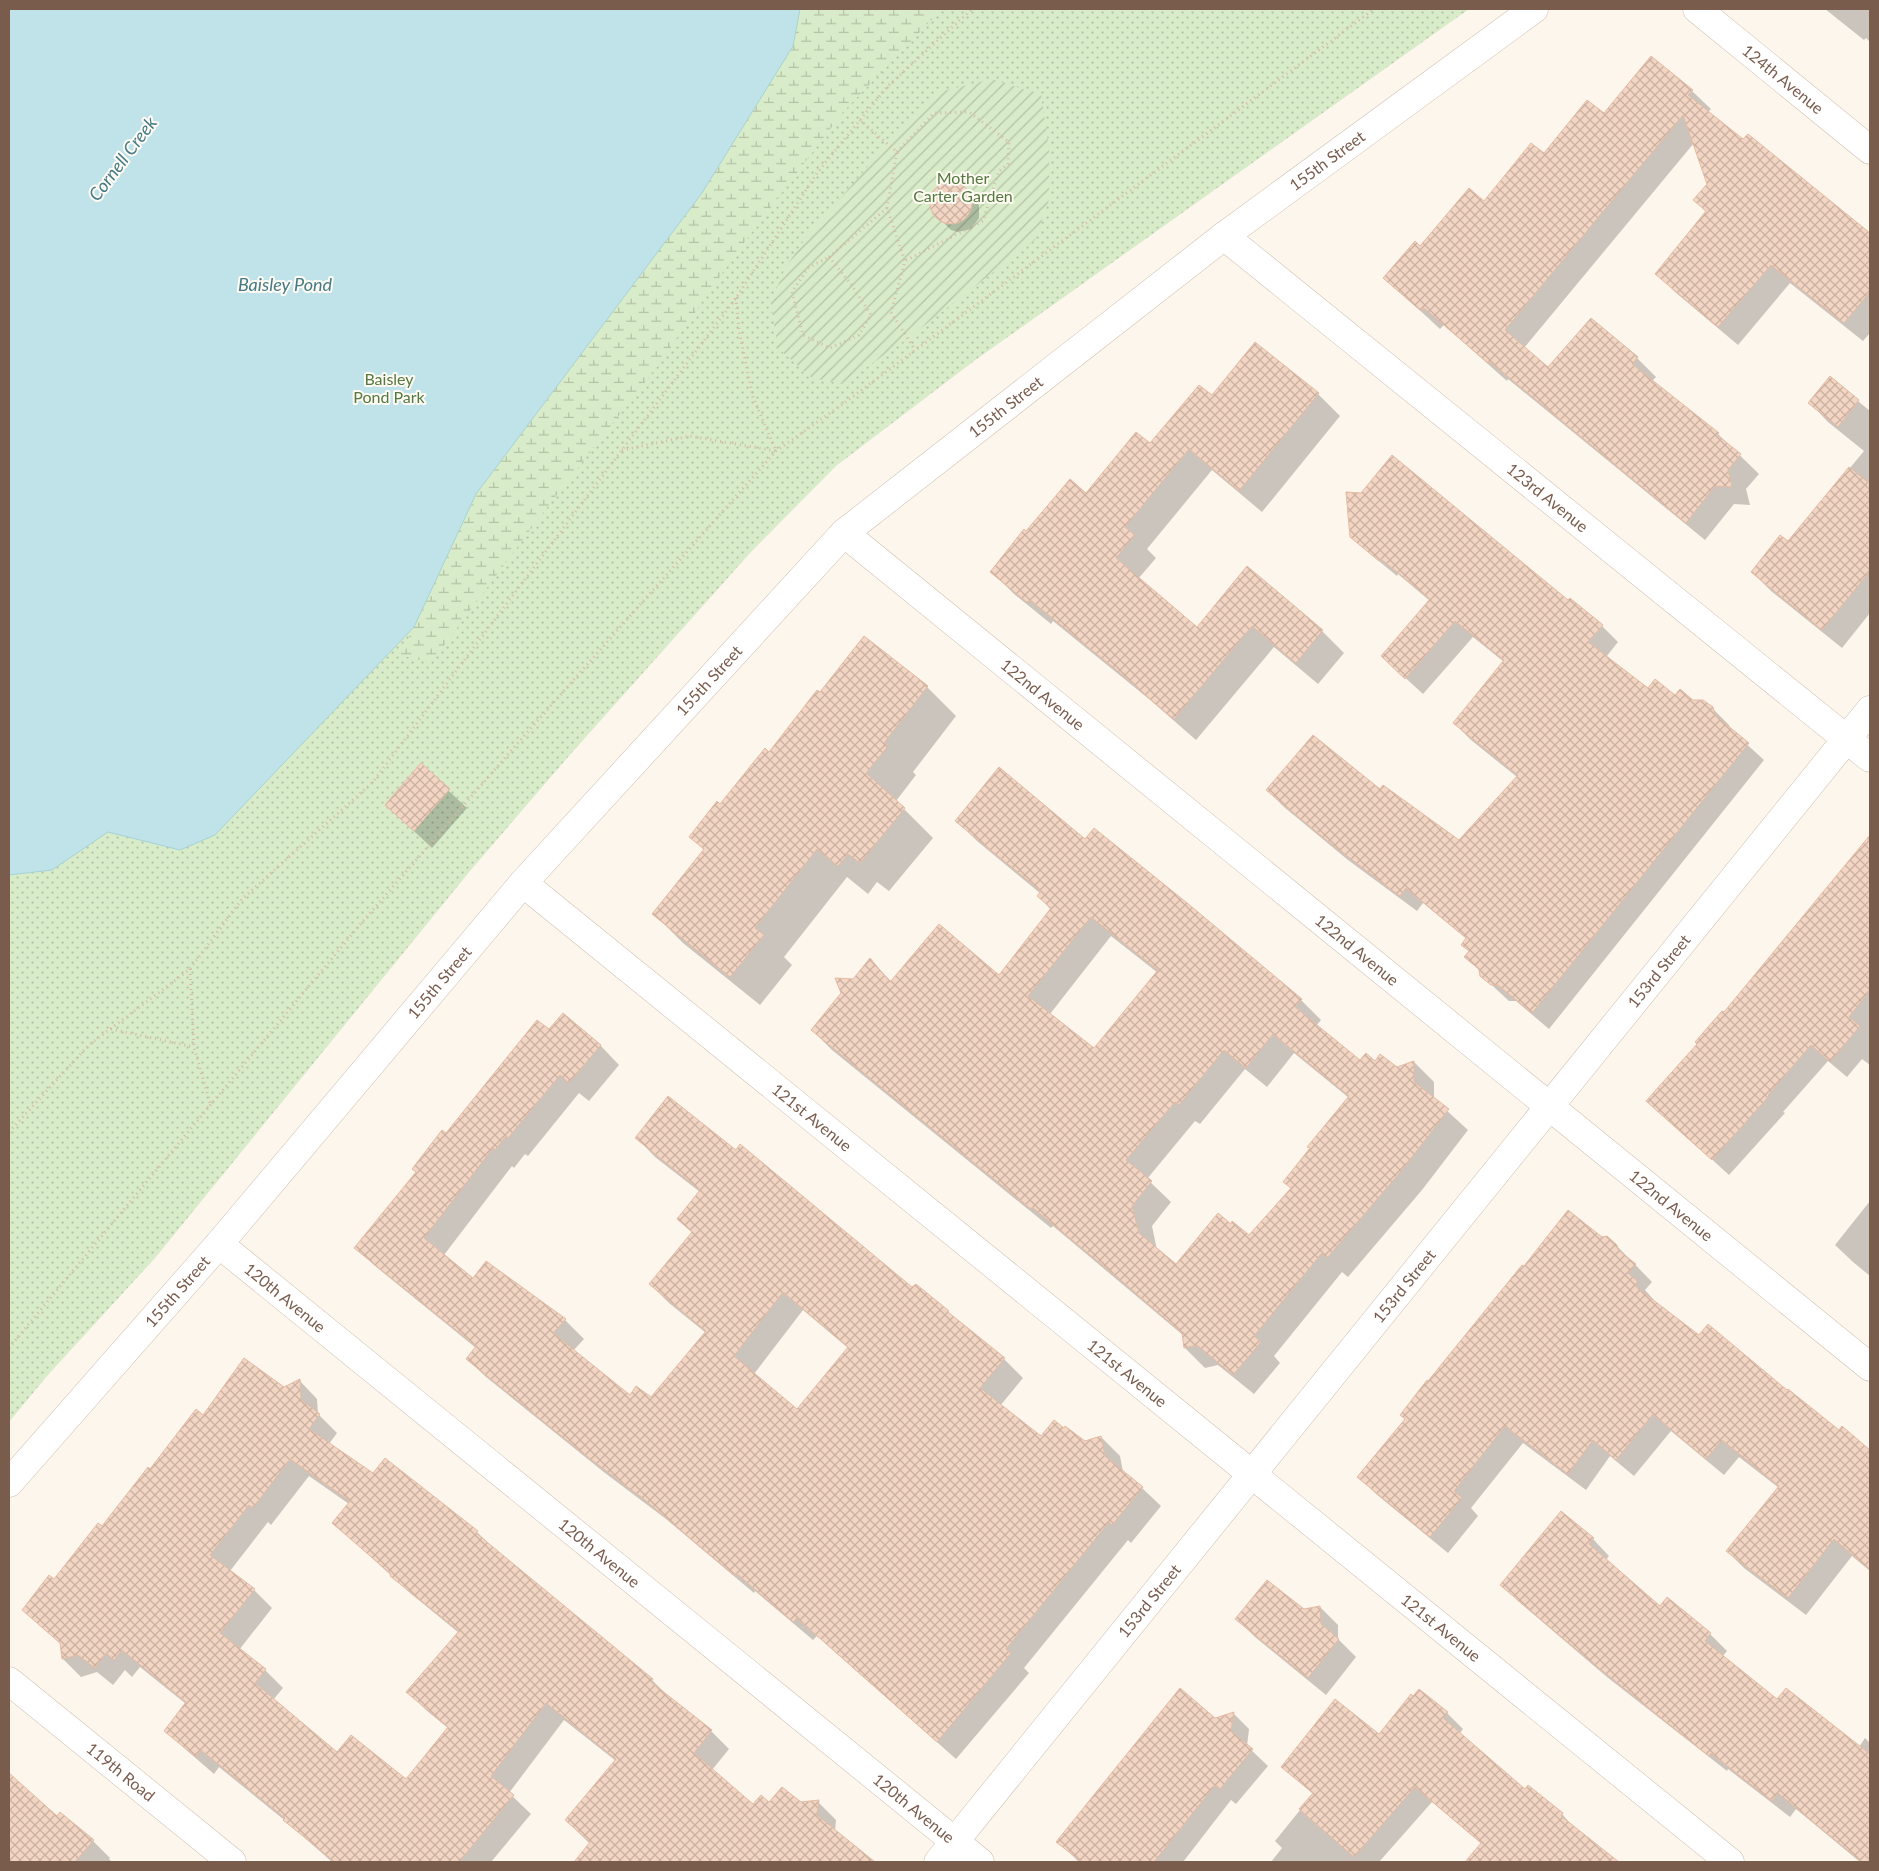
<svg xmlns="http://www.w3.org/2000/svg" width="1879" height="1871" font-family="Lato,sans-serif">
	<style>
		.grass { fill: url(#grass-dots) }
		.wetland { fill: url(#wetland-marsh) }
		.garden { fill: url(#garden-furrows) }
		.water { fill: #bfe3e8; stroke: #a5d3da }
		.shadow { fill: #0003; fill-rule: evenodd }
		.building { fill: url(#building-cross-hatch); stroke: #e6bba3; fill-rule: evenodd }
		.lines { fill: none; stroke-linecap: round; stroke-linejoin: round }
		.street-casing { stroke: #d1beb0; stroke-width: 29 }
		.path { stroke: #d9b8a5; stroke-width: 3; stroke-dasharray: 1 4; stroke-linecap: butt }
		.street { stroke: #fff; stroke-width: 28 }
		.labels { text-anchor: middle; stroke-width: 4; stroke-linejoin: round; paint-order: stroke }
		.street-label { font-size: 16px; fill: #7a5c4d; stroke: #fffaf3 }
		.park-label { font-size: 16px; fill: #537a41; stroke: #fffaf3 }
		.water-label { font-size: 18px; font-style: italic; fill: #437c86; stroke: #fffaf3 }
	</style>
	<defs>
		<pattern id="grass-dots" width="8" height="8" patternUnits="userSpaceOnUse" patternTransform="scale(1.25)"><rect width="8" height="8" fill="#d8ecc9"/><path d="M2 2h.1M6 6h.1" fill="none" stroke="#b4c2a5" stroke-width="1.8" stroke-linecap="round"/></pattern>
		<pattern id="wetland-marsh" width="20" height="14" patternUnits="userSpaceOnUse" patternTransform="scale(1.25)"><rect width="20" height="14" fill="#d8ecc9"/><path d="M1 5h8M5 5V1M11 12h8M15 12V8" fill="none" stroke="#b4c2a5"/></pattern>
		<pattern id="garden-furrows" width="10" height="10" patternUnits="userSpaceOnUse" patternTransform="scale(1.25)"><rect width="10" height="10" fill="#d8ecc9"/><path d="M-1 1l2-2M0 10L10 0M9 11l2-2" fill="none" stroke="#b4c2a5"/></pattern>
		<pattern id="building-cross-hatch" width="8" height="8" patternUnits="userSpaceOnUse" patternTransform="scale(1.25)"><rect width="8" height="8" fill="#f3d5c3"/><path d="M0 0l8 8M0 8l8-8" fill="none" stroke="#cab0a1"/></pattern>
	</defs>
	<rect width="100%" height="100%" fill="#fdf6ec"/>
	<path class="grass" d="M9 9H1469L974 361 836 466 750 553 568 757 470 871 155 1258 47 1376 9 1422Z"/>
	<path class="wetland" d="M800 9H942L843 112 737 252 660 363 545 510 431 663 400 655 414 627 476 494 605 320 793 46Z"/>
	<path class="garden" d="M992 79 1041 95 1049 149V200L1035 240 908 338 843 384 812 378 778 348 771 303 785 268 805 239 903 126 939 92Z"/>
	<path class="water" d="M9 9H800L793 46 702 193 476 494 414 627 215 835 180 850 108 832 52 870 9 875Z"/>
	<path class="shadow" d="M1825 9H1870V42L1866 38 1864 40Z
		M1692 91 1711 109 1708 112 1744 141 1748 135 1870 235V333L1863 341 1790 283 1738 345 1675 292 1657 274 1706 212 1695 200 1708 185 1694 143 1524 348 1548 369 1591 320 1637 358 1656 377 1652 381 1718 434 1759 474 1746 489 1750 505 1734 504 1705 540 1508 379 1507 381 1444 325 1440 329 1385 278 1420 248 1484 203 1544 155 1604 115Z
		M949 183 961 185 979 205V218L971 229 958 232 951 230 933 212 931 199 937 188Z
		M1830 378 1870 411V613L1842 648 1771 591 1752 572 1788 543 1864 451 1828 422 1810 403Z
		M1318 394 1340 416 1262 512 1212 470 1147 549 1156 558 1138 579 1197 629 1248 568 1322 631 1344 653 1318 684 1274 647 1196 740 1149 699 1053 621 1051 624 1014 594 992 572 1026 532 1086 495 1212 397Z
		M1352 536 1568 601 1602 626 1618 642 1606 657 1649 690 1712 708 1729 725 1730 729 1764 760 1549 1029 1516 1001H1509L1482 976 1481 972 1465 957 1470 951 1467 939 1423 903 1417 911 1348 860 1284 807 1267 790 1380 791 1459 842 1517 777 1471 740 1454 723 1504 662 1473 637 1423 694 1399 672 1430 601 1398 574 1397 576 1369 553Z
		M864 638 927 687 956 716 913 772 916 775 896 801 933 838 889 891 877 882 868 894 847 877 784 957 792 965 760 1005 683 943 654 914 705 851 691 837 769 754 820 694Z
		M421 765 467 808 432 848 386 805Z
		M957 821 1085 840 1301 1000 1321 1020 1316 1026 1360 1062H1375L1397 1069 1414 1062 1434 1082V1099L1468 1130 1422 1190 1348 1277 1342 1272 1274 1356 1280 1363 1254 1394 1218 1365 1205 1368 1185 1348 1184 1336 1053 1226 1051 1228 832 1050 812 1030 870 960 892 982 999 977 1051 910 1038 896 1041 894 977 841ZM1111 936 1158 973 1094 1050 1050 1014ZM1294 1053 1349 1098 1292 1188 1250 1237 1176 1266 1157 1250 1152 1226 1171 1202 1147 1179 1195 1121 1200 1124 1245 1069 1267 1087Z
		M1869 838 1870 839V1065L1862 1059 1847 1077 1828 1061 1783 1112 1785 1113 1729 1175 1648 1101 1724 1014Z
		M563 1015 601 1046 619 1065 589 1101 579 1093 528 1156 525 1154 514 1168 512 1166 444 1255 473 1280 486 1262 565 1320 584 1339 573 1351 630 1396 651 1399 706 1333 669 1303 650 1284 693 1233 678 1219 700 1192 655 1157 637 1138 912 1289 1004 1359 1023 1378 1000 1406 1041 1438 1085 1443 1101 1437 1120 1456 1123 1472 1142 1488 1161 1506 1131 1543 1128 1540 1024 1668 1029 1673 956 1759 817 1636 813 1640 755 1591 754 1593 666 1519 605 1473 486 1377 467 1359 476 1348 375 1266 356 1248 447 1135 550 1031ZM803 1310 848 1348 797 1411 754 1374Z
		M1870 1201V1276L1853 1262 1835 1245Z
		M1602 1238 1617 1246 1652 1282 1645 1290 1654 1300 1653 1301 1699 1337 1787 1392 1839 1432 1842 1428 1870 1452V1571L1852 1556 1806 1615 1744 1568 1727 1551 1779 1488 1739 1457 1724 1475 1671 1431 1634 1476 1610 1456 1586 1490 1523 1443 1471 1508 1478 1516 1448 1553 1376 1494 1359 1477 1406 1419 1428 1382Z
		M300 1381 317 1399 318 1414 337 1433 329 1444 373 1474 477 1532 493 1548 652 1680 670 1698 711 1731 729 1749 712 1770 754 1806 769 1803 818 1802 836 1820 835 1831 869 1862H575L590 1844 566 1820 616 1761 564 1720 509 1793 531 1814 491 1862H332L288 1823 219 1767 214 1774 184 1748 166 1730 186 1704 140 1667 132 1677 125 1670 113 1685 97 1672 81 1677 63 1659 62 1645 23 1610 54 1581 151 1471 204 1416 283 1388ZM309 1476 349 1504 334 1523 410 1593 459 1633 408 1692 426 1710 449 1729 406 1781 338 1754 273 1700 283 1688 265 1670 239 1650 272 1608 254 1590 230 1571 268 1522 271 1525Z
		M1593 1539 1609 1556 1605 1561 1660 1608 1667 1599 1710 1634 1727 1651 1722 1657 1777 1700 1859 1747 1865 1738 1870 1743V1862H1860L1796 1809 1790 1817 1728 1769 1727 1771 1607 1677 1519 1602 1502 1585Z
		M1320 1607 1338 1625V1639L1356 1657 1326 1695 1255 1637 1237 1619Z
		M1233 1713 1249 1729 1247 1746 1268 1766 1236 1804 1231 1800 1183 1862H1079L1058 1842 1215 1719Z
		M1447 1713 1463 1729 1460 1733 1526 1791 1562 1814 1577 1831 1617 1862H1467L1482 1844 1432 1802 1379 1862H1271L1282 1848 1275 1841 1313 1794 1282 1767Z
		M9 1774 57 1818 93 1841 110 1858 109 1859 112 1862H9Z"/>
	<path class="building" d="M1651 56 1693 90 1688 95 1743 139 1748 134 1870 233V292L1844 323 1771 265 1718 327 1655 274 1706 211 1693 200 1707 184 1683 115 1505 330 1548 367 1591 318 1638 357 1632 364 1719 433 1717 435 1741 454 1728 470 1732 487 1715 486 1686 523 1489 361 1488 363 1424 308 1421 311 1383 278 1415 241 1420 246 1469 188 1484 201 1531 143 1544 153 1587 100 1604 113Z
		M930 203a21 21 0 1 1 42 0a21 21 0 1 1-42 0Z
		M1255 342 1319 393 1239 491 1189 449 1125 527 1135 535 1116 558 1197 627 1247 566 1323 630 1296 663 1252 626 1174 719 1139 690 1140 689 1030 600 1028 603 990 572 1024 529 1026 531 1070 479 1086 493 1136 432 1150 443 1199 385 1212 395Z
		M1830 376 1859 400 1838 427 1808 403Z
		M1392 455 1568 600 1570 598 1603 625 1588 642 1648 688 1655 679 1675 695 1680 689 1693 700H1703L1713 707 1715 715 1749 743 1532 1013 1498 985H1491L1480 976 1479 969 1464 957 1469 951 1461 945 1466 938 1406 888 1400 896 1330 843 1266 790 1313 735 1380 789 1383 785 1459 840 1518 775 1453 723 1504 660 1455 621 1405 679 1381 656 1430 599 1381 559 1379 561 1350 537 1346 492 1361 493Z
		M1849 467 1870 484V571L1822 630 1751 572 1780 535 1788 541Z
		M864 636 928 686 884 743 888 746 866 773 905 808 860 863 848 854 838 866 817 849 755 928 764 935 730 977 652 914 704 849 689 837 717 801 720 804 765 748 769 752 817 690 820 692Z
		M421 763 450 789 414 831 385 805Z
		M999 767 1085 839 1094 828 1186 902 1302 999 1295 1007 1360 1060 1366 1053 1375 1061 1380 1054 1397 1067 1414 1061V1082L1449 1109 1402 1170 1327 1258 1322 1253 1254 1336 1261 1342 1233 1375 1197 1345 1184 1348 1182 1333 1116 1276 1032 1207 1031 1209 811 1030 841 993 835 978 853 979 870 958 890 982 939 924 999 975 1051 908 1037 896 1041 891 955 821ZM1091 917 1158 970 1094 1048 1028 996ZM1273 1034 1349 1096 1307 1147 1310 1148 1283 1182 1291 1188 1249 1235 1232 1221 1231 1224 1218 1213 1176 1264 1139 1233 1132 1206 1152 1181 1126 1160 1175 1102 1179 1105 1224 1050 1246 1068Z
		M1870 835V990L1849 1017 1860 1026 1830 1062 1811 1045 1768 1095 1769 1096 1712 1160 1646 1101 1697 1044 1695 1042 1722 1011 1724 1012Z
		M563 1013 601 1045 569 1083 560 1075 508 1138 506 1136 495 1150 493 1148 424 1238 473 1278 486 1261 566 1319 553 1333 630 1395 636 1386 651 1397 706 1331 649 1284 692 1232 677 1219 700 1190 635 1138 668 1096 736 1150 740 1144 912 1287 916 1284 949 1311 948 1312 1005 1358 980 1388 1041 1436 1054 1420 1064 1428 1065 1426 1085 1441 1101 1436 1105 1456 1143 1487 1112 1525 1109 1522 1006 1649 1011 1653 937 1742 797 1618 793 1622 736 1573 734 1575 645 1500 584 1454 466 1359 476 1346 354 1248 416 1172 412 1169 442 1130 446 1133 537 1020 549 1029ZM783 1292 848 1347 797 1409 734 1356Z
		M1568 1210 1602 1237 1607 1236 1617 1245 1618 1250 1636 1264 1628 1273 1638 1282 1635 1286 1699 1335 1708 1324 1787 1390 1788 1389 1839 1430 1842 1426 1870 1450V1570L1834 1539 1788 1598 1726 1551 1779 1486 1722 1440 1706 1459 1653 1414 1616 1460 1593 1440 1568 1474 1505 1426 1454 1491 1462 1498 1430 1537 1357 1477 1405 1419 1400 1415 1427 1380 1428 1381 1522 1265 1524 1266Z
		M244 1358 284 1387 300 1379 301 1400 320 1414 309 1429 373 1473 385 1458 478 1531 476 1533 653 1679 651 1682 712 1730 694 1753 753 1804 761 1795 769 1802 782 1787 801 1802 819 1800 817 1815 875 1862H574L590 1842 565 1820 616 1759 546 1703 491 1776 514 1795 459 1862H335L283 1820 285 1818 201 1750 196 1757 164 1731 186 1702 122 1650 114 1660 106 1653 95 1668 78 1655 62 1659 60 1643 22 1610 49 1575 54 1579 98 1523 102 1526 148 1467 150 1469 196 1409 203 1415ZM290 1459 350 1501 332 1523 391 1574 390 1576 459 1631 406 1692 448 1727 406 1779 351 1735 337 1752 255 1683 266 1669 220 1633 255 1589 210 1555 249 1505 253 1508Z
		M1561 1511 1594 1538 1589 1544 1660 1606 1667 1597 1711 1633 1705 1641 1777 1699 1786 1688 1870 1754V1862H1862L1778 1793 1772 1801 1711 1753 1709 1756 1589 1660 1500 1585Z
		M1267 1580 1304 1609 1320 1606 1321 1624 1339 1639 1308 1678 1235 1619Z
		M1180 1688 1215 1718 1234 1712 1231 1731 1253 1749 1220 1789 1215 1785 1154 1862H1082L1056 1842Z
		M1419 1689 1448 1712 1443 1718 1525 1789 1528 1785 1563 1813 1561 1816 1619 1862H1465L1481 1843 1415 1787 1354 1857 1299 1809 1313 1793 1281 1767 1335 1699 1379 1734 1411 1694 1413 1696Z
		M9 1773 57 1816 60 1812 94 1840 75 1862H9Z"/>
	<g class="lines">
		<g class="street-casing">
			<g id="street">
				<path id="s1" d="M1697 9 1870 150"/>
				<path id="s2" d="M1224 236 1870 758"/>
				<path id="s3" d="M844 533 1870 1367"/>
				<path id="s4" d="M523 883 1730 1862"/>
				<path id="s5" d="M219 1244 980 1862"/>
				<path id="s6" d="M9 1483 219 1244 523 883 844 533 1224 236 1534 9"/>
				<path id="s7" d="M9 1681 232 1862"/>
				<path id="s8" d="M938 1862 1870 710"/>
			</g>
		</g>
		<path class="path" d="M860 120 897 152 887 208 905 261 891 312 915 350
			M897 152 934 113 969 112 1009 142 1008 164 999 171 983 221 905 261
			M829 257 851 284 871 315 859 335 830 348 803 335 792 292 808 268Z
			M829 257 887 208
			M736 298 739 331 753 397 776 451
			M622 450 690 436 776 451
			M190 969 194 1047 210 1103
			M111 1029 194 1047
			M9 1132 89 1045 190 969 242 899 373 782 736 298 817 173 887 87 972 9
			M9 1348 358 927 517 744 776 451 843 404 1374 9"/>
		<use href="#street" class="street"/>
	</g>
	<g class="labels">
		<g class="street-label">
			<text dy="6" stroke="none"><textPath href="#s1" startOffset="111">124th Avenue</textPath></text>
			<text dy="6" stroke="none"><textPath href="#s6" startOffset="1875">155th Street</textPath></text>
			<text dy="6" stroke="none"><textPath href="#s6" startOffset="1470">155th Street</textPath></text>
			<text dy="6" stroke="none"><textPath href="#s2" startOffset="416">123rd Avenue</textPath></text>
			<text dy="6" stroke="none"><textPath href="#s6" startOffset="1065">155th Street</textPath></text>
			<text dy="6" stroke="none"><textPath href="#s3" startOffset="256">122nd Avenue</textPath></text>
			<text dy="6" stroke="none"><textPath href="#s3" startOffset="661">122nd Avenue</textPath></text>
			<text dy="6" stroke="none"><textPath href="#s8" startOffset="1146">153rd Street</textPath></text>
			<text dy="6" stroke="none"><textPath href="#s6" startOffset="660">155th Street</textPath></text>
			<text dy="6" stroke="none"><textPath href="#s4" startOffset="372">121st Avenue</textPath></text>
			<text dy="6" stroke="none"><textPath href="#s3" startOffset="1066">122nd Avenue</textPath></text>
			<text dy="6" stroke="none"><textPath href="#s8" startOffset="741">153rd Street</textPath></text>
			<text dy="6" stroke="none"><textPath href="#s6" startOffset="255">155th Street</textPath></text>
			<text dy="6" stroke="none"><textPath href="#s5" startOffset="85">120th Avenue</textPath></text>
			<text dy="6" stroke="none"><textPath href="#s4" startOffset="778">121st Avenue</textPath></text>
			<text dy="6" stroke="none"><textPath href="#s5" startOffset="490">120th Avenue</textPath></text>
			<text dy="6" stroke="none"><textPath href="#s8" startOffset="336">153rd Street</textPath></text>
			<text dy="6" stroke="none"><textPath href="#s4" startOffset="1182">121st Avenue</textPath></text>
			<text dy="6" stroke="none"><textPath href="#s7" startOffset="144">119th Road</textPath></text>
			<text dy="6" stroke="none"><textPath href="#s5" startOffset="895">120th Avenue</textPath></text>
		</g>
		<g class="park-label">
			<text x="963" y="184">Mother<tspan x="963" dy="18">Carter Garden</tspan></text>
			<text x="389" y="385">Baisley<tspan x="389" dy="18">Pond Park</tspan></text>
		</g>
		<g class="water-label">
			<text transform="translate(123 159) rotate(-53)" y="6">Cornell Creek</text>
			<text x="285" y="291">Baisley Pond</text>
		</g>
	</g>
	<rect width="1879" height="1871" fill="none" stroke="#7a5c4d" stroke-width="20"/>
</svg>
